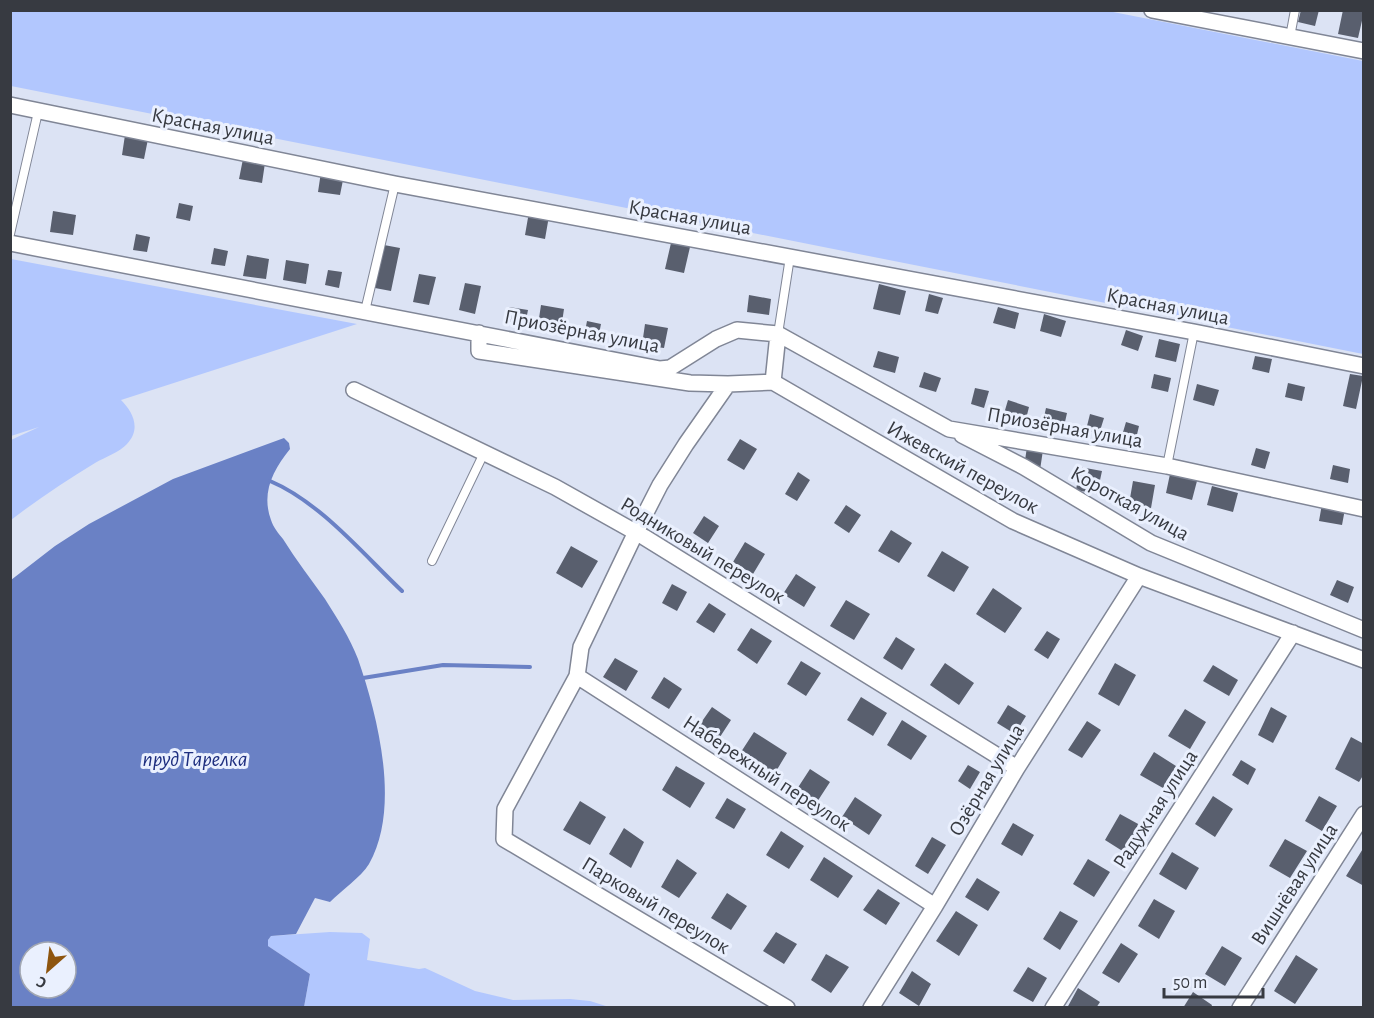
<svg xmlns="http://www.w3.org/2000/svg" width="1374" height="1018" font-family="'Alegreya Sans',sans-serif">
	<style>
		.green { fill: #b2c7fe }
		.water { fill: #6a81c5; fill-rule: evenodd }
		.lines { fill: none; stroke-linecap: round; stroke-linejoin: round }
		.stream { stroke: #6a81c5; stroke-width: 4 }
		.building { fill: #595f6e }
		.service-casing { stroke: #808696; stroke-width: 10 }
		.minor-casing { stroke: #808696; stroke-width: 18 }
		.service { stroke: #fff; stroke-width: 8 }
		.minor { stroke: #fff; stroke-width: 15 }
		.labels { text-anchor: middle; stroke-width: 6; stroke-linejoin: round; paint-order: stroke }
		.street-label { font-size: 21px; fill: #373a41; stroke: #eaf0fe }
		.water-label { font-size: 22px; font-style: italic; fill: #1e2e7f; stroke: #eaf0fe }
	</style>
	<rect width="100%" height="100%" fill="#dce3f4"/>
	<path class="green" d="M1108 11 1363 61V354L11 86V11Z
		M11 259 357 324 121 400C132 411 142 428 127 444 120 452 105 457 95 463 66 481 38 499 11 520V440L39 427 11 436Z
		M330 932 362 933 370 939 367 960 419 969 425 968 475 991 513 1000 570 999 590 1001 609 1007H304L310 974 268 946V940L271 936Z"/>
	<path class="water" d="M284 438 289 443 290 449C273 470 261 493 271 520 273 527 279 534 283 539 296 560 311 579 325 599 337 618 350 638 358 659 378 717 401 808 369 864 361 877 341 891 330 902L315 898 296 934 271 936 268 940V946L310 974 304 1007H11V580L55 546 89 524 173 479ZM30 952H66V988H30Z"/>
	<g class="lines">
		<path class="stream" d="M270 481C320 502 363 554 402 591
			M363 678 443 665 530 667"/>
	</g>
	<path class="building" d="M1301 10H1319L1315 26 1298 22Z
		M1343 10 1364 12 1358 38 1338 34Z
		M125 135 148 139 144 159 122 155Z
		M243 159 265 163 262 183 239 179Z
		M321 172 344 175 340 195 318 192Z
		M179 203 193 206 190 221 176 218Z
		M53 211 76 215 73 235 50 232Z
		M529 212 549 216 545 239 525 235Z
		M136 234 150 237 147 252 133 250Z
		M671 243 690 247 684 273 665 269Z
		M384 245 400 248 391 291 375 288Z
		M214 248 228 251 225 266 211 264Z
		M247 255 269 259 266 279 243 276Z
		M286 260 309 264 306 284 283 280Z
		M328 270 342 272 339 288 325 285Z
		M419 274 436 277 429 305 413 302Z
		M465 283 481 286 475 314 459 310Z
		M879 284 906 291 900 315 873 309Z
		M929 294 943 298 938 314 925 311Z
		M749 295 771 299 769 315 747 312Z
		M541 305 564 309 561 329 538 325Z
		M509 307 528 310 525 325 506 321Z
		M998 307 1019 313 1015 329 993 323Z
		M1044 314 1066 321 1061 337 1040 331Z
		M587 321 601 324 598 339 584 337Z
		M645 324 668 328 664 348 642 345Z
		M1126 330 1143 336 1138 351 1121 345Z
		M1159 339 1180 344 1176 362 1155 357Z
		M878 351 899 357 895 373 873 367Z
		M1255 356 1272 359 1269 373 1252 369Z
		M924 372 941 378 936 392 919 387Z
		M1154 374 1171 378 1168 392 1151 388Z
		M1350 374 1363 376 1356 409 1343 406Z
		M1288 383 1305 387 1302 401 1285 397Z
		M1197 384 1219 390 1214 406 1193 400Z
		M975 388 989 391 984 408 971 404Z
		M1008 400 1029 407 1025 423 1003 417Z
		M1046 408 1067 413 1063 431 1042 426Z
		M1090 414 1104 418 1099 434 1086 430Z
		M1126 422 1139 426 1135 443 1121 439Z
		M740 439 757 449 744 470 727 460Z
		M1027 447 1043 450 1040 470 1024 467Z
		M1256 448 1270 452 1265 469 1251 465Z
		M1333 465 1350 469 1348 483 1330 479Z
		M1080 467 1102 471 1097 494 1076 490Z
		M798 472 810 480 797 501 785 494Z
		M1170 474 1197 481 1192 500 1166 493Z
		M1133 481 1155 485 1151 508 1129 504Z
		M1212 486 1238 493 1233 512 1207 505Z
		M1322 504 1345 509 1342 525 1319 521Z
		M846 505 861 515 849 533 834 523Z
		M704 516 719 526 708 543 693 533Z
		M891 530 912 543 899 563 878 551Z
		M745 542 765 554 753 574 733 562Z
		M571 546 598 561 582 588 556 573Z
		M942 551 969 567 954 592 927 576Z
		M796 574 816 587 804 607 783 594Z
		M1337 580 1354 587 1348 603 1330 595Z
		M672 584 687 592 677 611 662 603Z
		M993 588 1022 608 1005 633 976 614Z
		M846 600 870 614 854 640 830 626Z
		M709 603 726 614 714 633 696 622Z
		M751 628 772 641 757 664 737 650Z
		M1047 631 1060 639 1048 659 1034 650Z
		M896 637 915 649 902 670 883 658Z
		M615 658 638 671 626 691 603 677Z
		M801 661 821 673 806 696 787 684Z
		M945 663 974 683 959 705 930 685Z
		M1115 663 1136 675 1119 706 1098 694Z
		M1213 665 1238 680 1229 696 1203 681Z
		M664 677 682 689 669 709 651 698Z
		M861 697 887 713 873 736 847 720Z
		M1008 705 1026 716 1015 734 997 723Z
		M712 707 731 720 718 740 698 727Z
		M1271 707 1287 716 1273 743 1258 735Z
		M1185 709 1206 722 1190 749 1168 736Z
		M902 720 927 736 911 760 887 745Z
		M1087 721 1101 730 1082 758 1068 750Z
		M754 732 787 753 775 773 741 752Z
		M1351 737 1364 744V774L1359 782 1335 769Z
		M1154 752 1176 766 1163 788 1140 775Z
		M1241 760 1256 769 1248 785 1232 775Z
		M968 765 980 772 970 789 958 781Z
		M676 766 705 783 690 808 662 790Z
		M810 769 830 782 817 802 797 789Z
		M1213 796 1233 809 1215 837 1195 824Z
		M1319 796 1337 806 1322 831 1305 821Z
		M855 797 882 815 869 835 842 817Z
		M727 798 746 809 734 829 715 818Z
		M580 801 606 817 590 845 563 830Z
		M1120 814 1140 825 1124 852 1105 840Z
		M1013 823 1034 835 1022 856 1001 844Z
		M624 828 644 842 631 868 609 854Z
		M781 831 804 846 789 869 766 855Z
		M932 837 946 845 928 874 915 866Z
		M1285 839 1307 851 1290 878 1269 866Z
		M1364 847V886L1346 876Z
		M1172 852 1199 868 1186 890 1159 874Z
		M824 857 853 876 838 898 810 880Z
		M677 859 697 873 679 898 661 887Z
		M1088 859 1110 872 1094 897 1073 884Z
		M977 878 1000 892 988 911 965 897Z
		M878 889 900 903 886 925 863 910Z
		M727 893 747 906 731 930 711 918Z
		M1154 899 1175 911 1159 939 1138 926Z
		M956 911 978 925 959 956 936 941Z
		M1060 911 1078 921 1060 950 1043 939Z
		M776 932 797 944 784 964 763 951Z
		M1121 943 1138 954 1119 983 1102 973Z
		M1222 946 1242 958 1225 986 1205 974Z
		M826 954 849 967 831 993 811 980Z
		M1296 955 1318 969 1295 1004 1274 991Z
		M1028 967 1047 978 1033 1002 1013 991Z
		M912 971 931 984 919 1006 899 993Z
		M1078 988 1100 1002 1096 1008H1067Z
		M1193 992 1212 1005 1211 1008H1183Z"/>
	<g class="lines">
		<g class="service-casing">
			<path id="service" d="M1290 37 1295 10
				M10 234 38 112
				M365 311 395 184
				M778 334 790 257
				M1167 466 1194 332
				M432 561 484 453"/>
		</g>
		<g class="minor-casing">
			<path id="minor" d="M1152 10 1364 51
				M10 105 395 184 1194 332 1364 366
				M10 243 660 369 670 368 716 339 737 330 778 334 949 429 1167 466 1364 509
				M479 333V351L690 383 728 384
				M773 382 728 384 686 444 660 485 636 532 581 647 577 676 505 809 504 839 787 1008
				M773 382 1013 521 1139 576 1364 660
				M773 382 778 334
				M354 390 555 487 644 537 1017 768
				M962 435 1024 467 1151 543 1364 630
				M577 676 935 906
				M871 1008 935 906 1017 768 1139 576
				M1053 1008 1293 633
				M1240 1008 1364 814"/>
		</g>
		<use href="#service" class="service"/>
		<use href="#minor" class="minor"/>
	</g>
	<g class="labels">
		<g class="street-label">
			<text transform="translate(213 126) rotate(11)" y="7">Красная улица</text>
			<text transform="translate(690 217) rotate(10)" y="7">Красная улица</text>
			<text transform="translate(1168 306) rotate(11)" y="7">Красная улица</text>
			<text transform="translate(582 331) rotate(11)" y="7">Приозёрная улица</text>
			<text transform="translate(1065 427) rotate(10)" y="7">Приозёрная улица</text>
			<text transform="translate(963 467) rotate(29)" y="7">Ижевский переулок</text>
			<text transform="translate(1130 503) rotate(29)" y="7">Короткая улица</text>
			<text transform="translate(703 550) rotate(31)" y="7">Родниковый переулок</text>
			<text transform="translate(767 773) rotate(33)" y="7">Набережный переулок</text>
			<text transform="translate(986 780) rotate(-59)" y="7">Озёрная улица</text>
			<text transform="translate(1155 809) rotate(-57)" y="7">Радужная улица</text>
			<text transform="translate(1294 884) rotate(-57)" y="7">Вишнёвая улица</text>
			<text transform="translate(656 905) rotate(31)" y="7">Парковый переулок</text>
		</g>
		<g class="water-label">
			<text x="195" y="766">пруд Тарелка</text>
		</g>
	</g>
	<rect width="1374" height="1018" fill="none" stroke="#373a41" stroke-width="24"/>
	<g transform="translate(48 970) rotate(208)"><circle r="28" fill="#eaf0fe" stroke="#a2a7b2" stroke-width="1.5"/>
	<path d="M0-4.5L10 22L0 15L-10 22Z" fill="#8e550f"/>
	<text y="-9" font-size="16" font-weight="bold" text-anchor="middle" fill="#373a41">С</text>
	</g>
	<path d="M1164 988v9h99v-9" fill="none" stroke="#373a41" stroke-width="3"/>
	<text x="1173" y="988" font-size="18" fill="#373a41" stroke="#eaf0fe" stroke-width="4.5" paint-order="stroke">50 m</text>
</svg>
